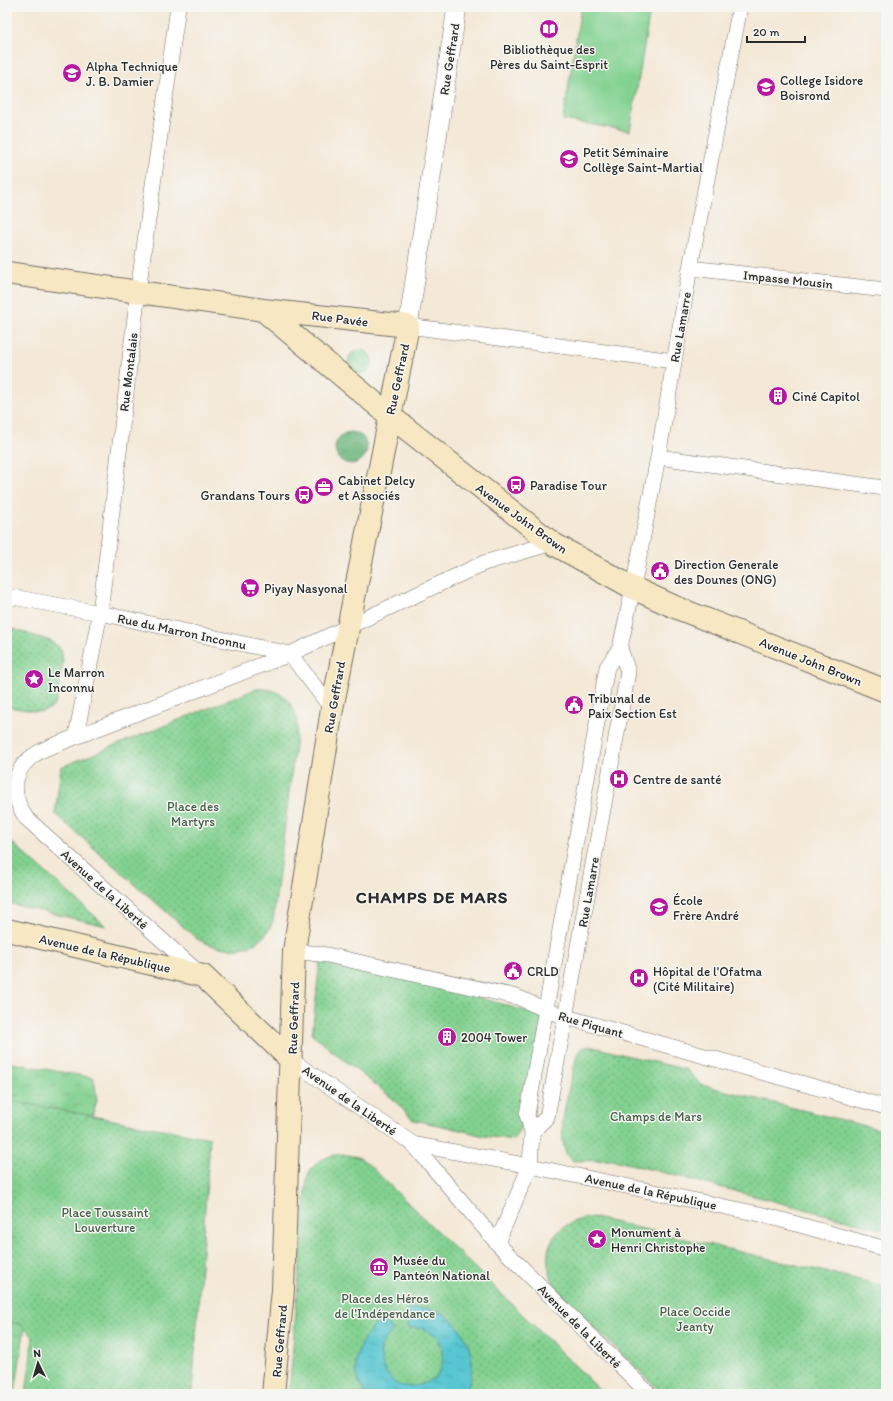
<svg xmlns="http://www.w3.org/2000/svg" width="893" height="1401" font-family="Itim,sans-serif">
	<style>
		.grass { fill: url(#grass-tufts); stroke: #567e5e }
		.forest { fill: url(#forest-crowns); stroke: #4a6f52 }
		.park { fill: url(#park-dots); stroke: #567e5e }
		.pitch { fill: #82d190; stroke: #567e5e }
		.water { fill: url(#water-ripples); stroke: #42787e }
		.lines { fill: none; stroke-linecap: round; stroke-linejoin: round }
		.minor-casing { stroke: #716d67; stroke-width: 16 }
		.tertiary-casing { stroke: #716d67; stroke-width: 20 }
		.secondary-casing { stroke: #716d67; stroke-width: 24 }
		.minor { stroke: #fff; stroke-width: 15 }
		.tertiary { stroke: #fff; stroke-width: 19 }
		.secondary { stroke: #f7e8c3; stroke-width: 22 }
		.labels { text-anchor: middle; stroke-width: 3; stroke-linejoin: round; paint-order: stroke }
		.poi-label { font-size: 13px; fill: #2b2b2b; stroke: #f6f6f2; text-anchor: start }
		.street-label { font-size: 13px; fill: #2b2b2b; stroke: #f6f6f2 }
		.park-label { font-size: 13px; fill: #455d49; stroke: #f6f6f2 }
		.district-label { font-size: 17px; font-weight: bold; letter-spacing: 1px; fill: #2b2b2b; stroke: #f6f6f2 }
	</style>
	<defs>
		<pattern id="grass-tufts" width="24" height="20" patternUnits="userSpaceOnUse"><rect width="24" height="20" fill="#82d190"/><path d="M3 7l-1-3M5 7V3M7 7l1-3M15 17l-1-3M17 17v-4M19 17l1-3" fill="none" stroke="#6baa76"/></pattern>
		<pattern id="forest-crowns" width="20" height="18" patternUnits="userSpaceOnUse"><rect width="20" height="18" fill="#69b37a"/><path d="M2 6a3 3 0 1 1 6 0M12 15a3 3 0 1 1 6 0" fill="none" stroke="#579264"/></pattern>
		<pattern id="park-dots" width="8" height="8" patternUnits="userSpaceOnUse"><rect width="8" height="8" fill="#82d190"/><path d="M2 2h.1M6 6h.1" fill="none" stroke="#6baa76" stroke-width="1.8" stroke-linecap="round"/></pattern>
		<pattern id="water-ripples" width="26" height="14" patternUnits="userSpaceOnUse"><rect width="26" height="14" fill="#59c6d1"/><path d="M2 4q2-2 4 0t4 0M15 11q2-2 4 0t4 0" fill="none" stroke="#4aa1aa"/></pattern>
	</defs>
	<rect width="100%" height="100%" fill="#f6f6f2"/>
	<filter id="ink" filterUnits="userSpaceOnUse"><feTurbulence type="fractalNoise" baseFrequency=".025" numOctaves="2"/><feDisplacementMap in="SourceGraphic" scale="8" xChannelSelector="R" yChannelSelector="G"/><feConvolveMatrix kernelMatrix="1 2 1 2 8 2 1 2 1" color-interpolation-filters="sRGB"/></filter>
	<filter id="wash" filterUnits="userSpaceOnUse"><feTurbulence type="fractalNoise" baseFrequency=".012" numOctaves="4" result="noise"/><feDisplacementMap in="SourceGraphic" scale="16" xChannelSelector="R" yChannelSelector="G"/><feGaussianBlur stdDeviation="0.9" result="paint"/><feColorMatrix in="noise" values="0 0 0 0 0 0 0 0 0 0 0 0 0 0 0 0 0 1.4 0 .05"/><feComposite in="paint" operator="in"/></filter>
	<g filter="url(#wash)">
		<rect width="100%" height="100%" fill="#f4e8d6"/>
		<path class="grass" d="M348 362a12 12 0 1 1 24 0a12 12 0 1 1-24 0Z
			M7 1062 94 1078 97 1100 89 1128 7 1210Z
			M7 1250 33 1271 15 1394H7Z"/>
		<path class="forest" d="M335 448a16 16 0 1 1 32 0a16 16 0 1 1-32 0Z"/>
		<path class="park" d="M7 627 51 641 61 649 63 661 56 702 53 707 41 712 7 707Z
			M256 689C282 687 298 704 297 729L273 921C261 955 224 953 197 939L55 814 61 767Z
			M7 838 106 926 7 903Z
			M321 950 545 1017 522 1125 513 1140 484 1136 452 1128 413 1120 392 1098 312 1035Z
			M589 1046 687 1070 702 1085 886 1131V1230L614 1160 572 1161C550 1145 572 1078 577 1055L580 1049Z
			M7 1100 210 1138 192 1394H26L33 1337 20 1324 7 1322Z
			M343 1154 358 1157 366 1162 604 1394H289L307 1178C312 1162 327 1155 343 1154Z
			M592 1217 886 1286V1394H663L563 1297C535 1262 545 1223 592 1217Z"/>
		<path class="pitch" d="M581 7H631L650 10 630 131 563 120Z"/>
		<path class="water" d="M429 1308C435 1311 443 1313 448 1317 471 1335 480 1369 464 1394H365C362 1387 356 1378 356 1371 353 1349 368 1331 383 1318L393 1331C390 1334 385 1338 383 1343 376 1355 386 1380 399 1385 404 1387 415 1386 420 1385 446 1377 446 1358 438 1336L422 1328H409L406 1309Z"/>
	</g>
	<g filter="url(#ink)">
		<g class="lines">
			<g class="minor-casing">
				<path id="minor" d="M690 268 886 290
					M408 326 674 361
					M658 457 884 488
					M7 596 100 613 290 654 332 709
					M76 736 100 613 138 291 178 7
					M294 951 327 955 517 997 546 1010 566 1017 886 1107
					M200 974 26 818C6 788 15 762 47 748L290 654 484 563 552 543
					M291 1060 413 1144 497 1243 649 1394
					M532 1132 547 1117 628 672 620 648
					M413 1144 530 1166 764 1215 886 1249
					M497 1243 530 1166 532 1132 527 1115 607 667 620 648 633 588 658 457 690 268 740 7"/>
			</g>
			<g class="tertiary-casing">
				<path id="tertiary" d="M408 326 457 7"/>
			</g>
			<g class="secondary-casing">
				<path id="secondary" d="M7 273 263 310 408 326 332 709 294 951 283 1290 273 1394
					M263 310 389 415 552 543 633 588 675 607 886 691
					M7 930 203 976 291 1060"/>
			</g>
			<use href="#minor" class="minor"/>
			<use href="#tertiary" class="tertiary"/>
			<use href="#secondary" class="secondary"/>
		</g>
	</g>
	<defs>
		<g id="library-disc" transform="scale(1)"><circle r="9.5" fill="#b5179e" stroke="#f6f6f2"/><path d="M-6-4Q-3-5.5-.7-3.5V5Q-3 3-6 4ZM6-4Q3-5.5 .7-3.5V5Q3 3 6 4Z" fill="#fff"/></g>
		<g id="school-disc" transform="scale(1)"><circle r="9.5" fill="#b5179e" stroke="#f6f6f2"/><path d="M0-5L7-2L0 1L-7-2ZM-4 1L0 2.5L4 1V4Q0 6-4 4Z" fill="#fff"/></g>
		<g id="building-disc" transform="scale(1)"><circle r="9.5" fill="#b5179e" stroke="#f6f6f2"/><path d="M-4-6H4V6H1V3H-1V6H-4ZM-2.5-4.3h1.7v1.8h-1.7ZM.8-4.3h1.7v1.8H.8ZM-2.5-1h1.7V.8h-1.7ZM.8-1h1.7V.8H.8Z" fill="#fff"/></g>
		<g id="bus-disc" transform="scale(1)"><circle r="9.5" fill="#b5179e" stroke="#f6f6f2"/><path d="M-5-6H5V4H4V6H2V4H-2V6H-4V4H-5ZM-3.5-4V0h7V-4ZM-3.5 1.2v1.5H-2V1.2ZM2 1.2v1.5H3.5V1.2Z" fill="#fff"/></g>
		<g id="office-disc" transform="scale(1)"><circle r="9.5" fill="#b5179e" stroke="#f6f6f2"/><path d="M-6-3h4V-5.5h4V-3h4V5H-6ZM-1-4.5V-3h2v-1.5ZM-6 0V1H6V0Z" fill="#fff"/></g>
		<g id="civic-disc" transform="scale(1)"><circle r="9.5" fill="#b5179e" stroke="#f6f6f2"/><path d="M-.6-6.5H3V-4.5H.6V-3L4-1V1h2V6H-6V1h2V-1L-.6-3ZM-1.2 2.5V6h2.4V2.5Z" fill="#fff"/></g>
		<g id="supermarket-disc" transform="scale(1)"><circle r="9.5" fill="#b5179e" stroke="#f6f6f2"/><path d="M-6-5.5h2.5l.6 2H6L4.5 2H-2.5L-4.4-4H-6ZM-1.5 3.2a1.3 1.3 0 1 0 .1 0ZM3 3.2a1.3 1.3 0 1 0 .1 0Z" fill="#fff"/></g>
		<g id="sight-disc" transform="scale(1)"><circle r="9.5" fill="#b5179e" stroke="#f6f6f2"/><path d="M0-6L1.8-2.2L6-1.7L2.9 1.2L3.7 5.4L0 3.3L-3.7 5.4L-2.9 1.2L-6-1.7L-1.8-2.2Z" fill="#fff"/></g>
		<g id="hospital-disc" transform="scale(1)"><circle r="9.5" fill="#b5179e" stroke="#f6f6f2"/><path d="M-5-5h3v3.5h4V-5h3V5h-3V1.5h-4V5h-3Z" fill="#fff"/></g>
		<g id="museum-disc" transform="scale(1)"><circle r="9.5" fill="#b5179e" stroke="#f6f6f2"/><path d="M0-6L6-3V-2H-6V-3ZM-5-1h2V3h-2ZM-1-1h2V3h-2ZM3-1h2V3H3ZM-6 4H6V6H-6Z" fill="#fff"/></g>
	</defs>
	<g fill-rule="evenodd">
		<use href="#library-disc" x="549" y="29"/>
		<use href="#school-disc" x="72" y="73"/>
		<use href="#school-disc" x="766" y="87"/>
		<use href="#school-disc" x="569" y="159"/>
		<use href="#building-disc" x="778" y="396"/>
		<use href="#bus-disc" x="516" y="485"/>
		<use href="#office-disc" x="324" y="487"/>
		<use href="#bus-disc" x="304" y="495"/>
		<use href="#civic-disc" x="660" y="571"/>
		<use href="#supermarket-disc" x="250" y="588"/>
		<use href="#sight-disc" x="34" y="679"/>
		<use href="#civic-disc" x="574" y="705"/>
		<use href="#hospital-disc" x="619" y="779"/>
		<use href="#school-disc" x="659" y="907"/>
		<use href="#civic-disc" x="513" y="971"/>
		<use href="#hospital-disc" x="639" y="978"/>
		<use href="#building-disc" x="447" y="1037"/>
		<use href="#sight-disc" x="597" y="1239"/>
		<use href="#museum-disc" x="379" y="1267"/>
	</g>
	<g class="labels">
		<g class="poi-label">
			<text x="549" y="54" text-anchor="middle">Bibliothèque des<tspan x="549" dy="15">Pères du Saint-Esprit</tspan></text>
			<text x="86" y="71">Alpha Technique<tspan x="86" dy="15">J. B. Damier</tspan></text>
			<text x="780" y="85">College Isidore<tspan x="780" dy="15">Boisrond</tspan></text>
			<text x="583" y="157">Petit Séminaire<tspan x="583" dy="15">Collège Saint-Martial</tspan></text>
			<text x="792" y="401">Ciné Capitol</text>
			<text x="338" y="485">Cabinet Delcy<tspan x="338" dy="15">et Associés</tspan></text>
			<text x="530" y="490">Paradise Tour</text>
			<text x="290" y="500" text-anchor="end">Grandans Tours</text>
			<text x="674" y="569">Direction Generale<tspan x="674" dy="15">des Dounes (ONG)</tspan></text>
			<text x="264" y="593">Piyay Nasyonal</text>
			<text x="48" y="677">Le Marron<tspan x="48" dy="15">Inconnu</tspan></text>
			<text x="588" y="703">Tribunal de<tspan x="588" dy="15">Paix Section Est</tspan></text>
			<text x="633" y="784">Centre de santé</text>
			<text x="673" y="905">École<tspan x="673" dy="15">Frère André</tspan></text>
			<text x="527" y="976">CRLD</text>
			<text x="653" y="976">Hôpital de l'Ofatma<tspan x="653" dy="15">(Cité Militaire)</tspan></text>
			<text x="461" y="1042">2004 Tower</text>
			<text x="611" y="1237">Monument à<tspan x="611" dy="15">Henri Christophe</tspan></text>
			<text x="393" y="1265">Musée du<tspan x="393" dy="15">Panteón National</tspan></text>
		</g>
		<g class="street-label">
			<text transform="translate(449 59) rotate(-81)" y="5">Rue Geffrard</text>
			<text transform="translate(788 279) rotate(6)" y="5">Impasse Mousin</text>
			<text transform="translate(340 318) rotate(7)" y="5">Rue Pavée</text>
			<text transform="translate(680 327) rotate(-80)" y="5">Rue Lamarre</text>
			<text transform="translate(128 372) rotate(-83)" y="5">Rue Montalais</text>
			<text transform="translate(397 379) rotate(-78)" y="5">Rue Geffrard</text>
			<text transform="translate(522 518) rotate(36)" y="5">Avenue John Brown</text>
			<text transform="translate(182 631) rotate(12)" y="5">Rue du Marron Inconnu</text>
			<text transform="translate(811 661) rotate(22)" y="5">Avenue John Brown</text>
			<text transform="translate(334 697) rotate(-80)" y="5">Rue Geffrard</text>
			<text transform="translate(105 889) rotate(42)" y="5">Avenue de la Liberté</text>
			<text transform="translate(588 892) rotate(-80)" y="5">Rue Lamarre</text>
			<text transform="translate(105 953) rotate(13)" y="5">Avenue de la République</text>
			<text transform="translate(293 1018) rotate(-88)" y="5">Rue Geffrard</text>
			<text transform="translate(591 1024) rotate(16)" y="5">Rue Piquant</text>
			<text transform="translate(350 1100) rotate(35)" y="5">Avenue de la Liberté</text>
			<text transform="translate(651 1191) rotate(12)" y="5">Avenue de la République</text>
			<text transform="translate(580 1326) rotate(45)" y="5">Avenue de la Liberté</text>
			<text transform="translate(279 1341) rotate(-85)" y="5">Rue Geffrard</text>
		</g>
		<g class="park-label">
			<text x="193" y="811">Place des<tspan x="193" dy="15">Martyrs</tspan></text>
			<text x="656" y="1121">Champs de Mars</text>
			<text x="105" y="1217">Place Toussaint<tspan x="105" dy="15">Louverture</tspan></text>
			<text x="385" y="1303">Place des Héros<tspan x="385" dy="15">de l'Indépendance</tspan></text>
			<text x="695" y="1316">Place Occide<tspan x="695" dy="15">Jeanty</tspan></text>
		</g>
		<g class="district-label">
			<text x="432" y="903">CHAMPS DE MARS</text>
		</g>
	</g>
	<rect width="893" height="1401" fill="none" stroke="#f6f6f2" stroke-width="24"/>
	<g transform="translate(38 1363) rotate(355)" stroke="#f6f6f2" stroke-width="3" paint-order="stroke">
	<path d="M0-3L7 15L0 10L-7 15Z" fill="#2b2b2b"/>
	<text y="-6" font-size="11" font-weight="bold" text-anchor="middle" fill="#2b2b2b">N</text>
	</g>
	<path d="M747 36v6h58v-6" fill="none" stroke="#2b2b2b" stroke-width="2"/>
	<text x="753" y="36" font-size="12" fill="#2b2b2b" stroke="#f6f6f2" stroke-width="3" paint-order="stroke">20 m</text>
</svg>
